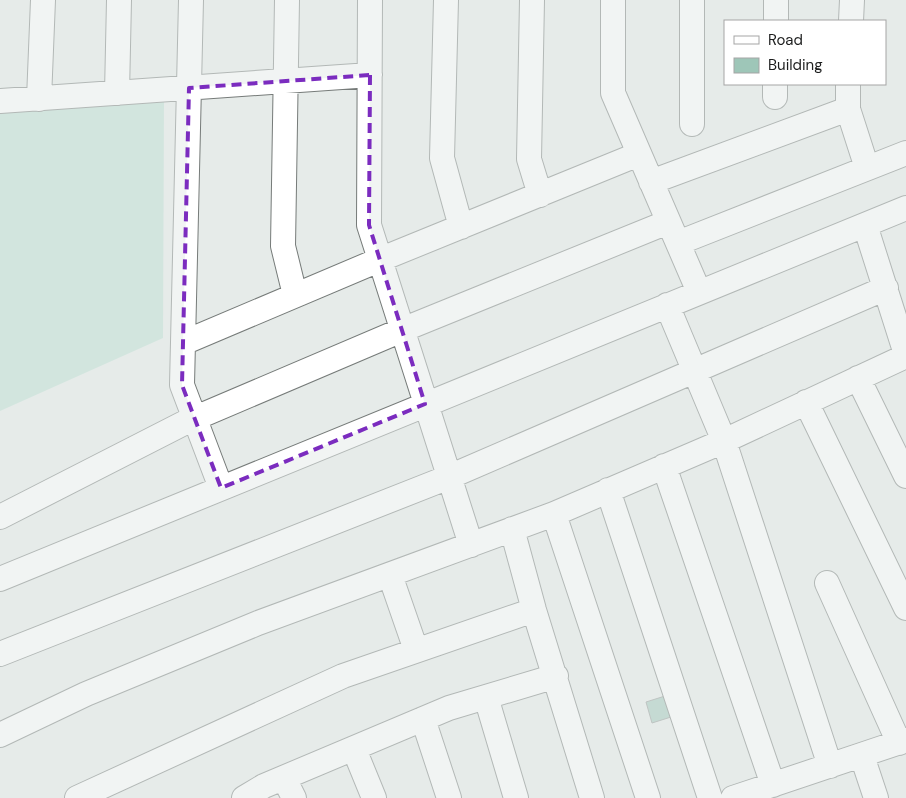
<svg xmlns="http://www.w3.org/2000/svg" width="906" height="798" font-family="'DM Sans',sans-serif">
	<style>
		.pitch { fill: #bbded1 }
		.building { fill: #9ec6b8; stroke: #909593 }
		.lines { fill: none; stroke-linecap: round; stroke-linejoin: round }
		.minor-casing { stroke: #767b79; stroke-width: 26 }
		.minor { stroke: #fff; stroke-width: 24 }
		.marked { fill: none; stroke: #7b2cbf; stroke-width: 4; stroke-dasharray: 10 6; stroke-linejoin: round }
	</style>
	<rect width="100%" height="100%" fill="#e6ebe9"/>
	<path class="pitch" d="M164 102 163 338 0 411V113Z"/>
	<path class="building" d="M665 696 671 717 652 723 646 702Z"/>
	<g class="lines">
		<g class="minor-casing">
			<path id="minor" d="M191 0 182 385 221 488
				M287 0 283 246 295 295
				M370 0 369 225 471 545
				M446 0 442 158 461 227
				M532 0 529 159 540 195
				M613 0V93L699 292
				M776 21V0
				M851 21 852 0
				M848 84V109L867 168
				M117 93 119 0
				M775 97V84
				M39 99 43 0
				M0 101 370 75
				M692 124V0
				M651 182 848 109
				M865 225 906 354
				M678 243 906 153
				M667 305 724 441 830 766
				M183 343 379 260 639 154
				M858 378 906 476
				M806 402 906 608
				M664 466 773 785
				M608 490 710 798
				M554 514 648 798
				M0 517 186 422 402 330 668 222
				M512 529 534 610 592 798
				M390 575 416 650
				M0 579 906 208
				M827 583 899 743
				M0 654 449 477 886 288
				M486 697 516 798
				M423 719 449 798
				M0 735 86 694 258 623 554 514 724 441 906 356
				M354 749 374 798
				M862 756 876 798
				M284 778 294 798
				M77 798 343 676 534 610
				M244 798 264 786 449 708 556 676
				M733 798 906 740"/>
		</g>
		<use href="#minor" class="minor"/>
	</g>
	<path d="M0 0H906V798H0ZM370 75 369 225 425 404 221 488 182 385 189 88Z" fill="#e6ebe9" fill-opacity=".55" fill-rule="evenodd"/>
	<path class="marked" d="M370 75 369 225 425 404 221 488 182 385 189 88Z"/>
	<rect x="724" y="20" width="162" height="65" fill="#ffffff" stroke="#a5a5a5"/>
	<rect x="734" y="36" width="25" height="8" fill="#ffffff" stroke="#a5a5a5"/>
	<text x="768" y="45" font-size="15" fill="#1d1e1e">Road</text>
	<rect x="734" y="58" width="25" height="15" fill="#9ec6b8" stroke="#a5a5a5"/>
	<text x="768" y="70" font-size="15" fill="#1d1e1e">Building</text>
</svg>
